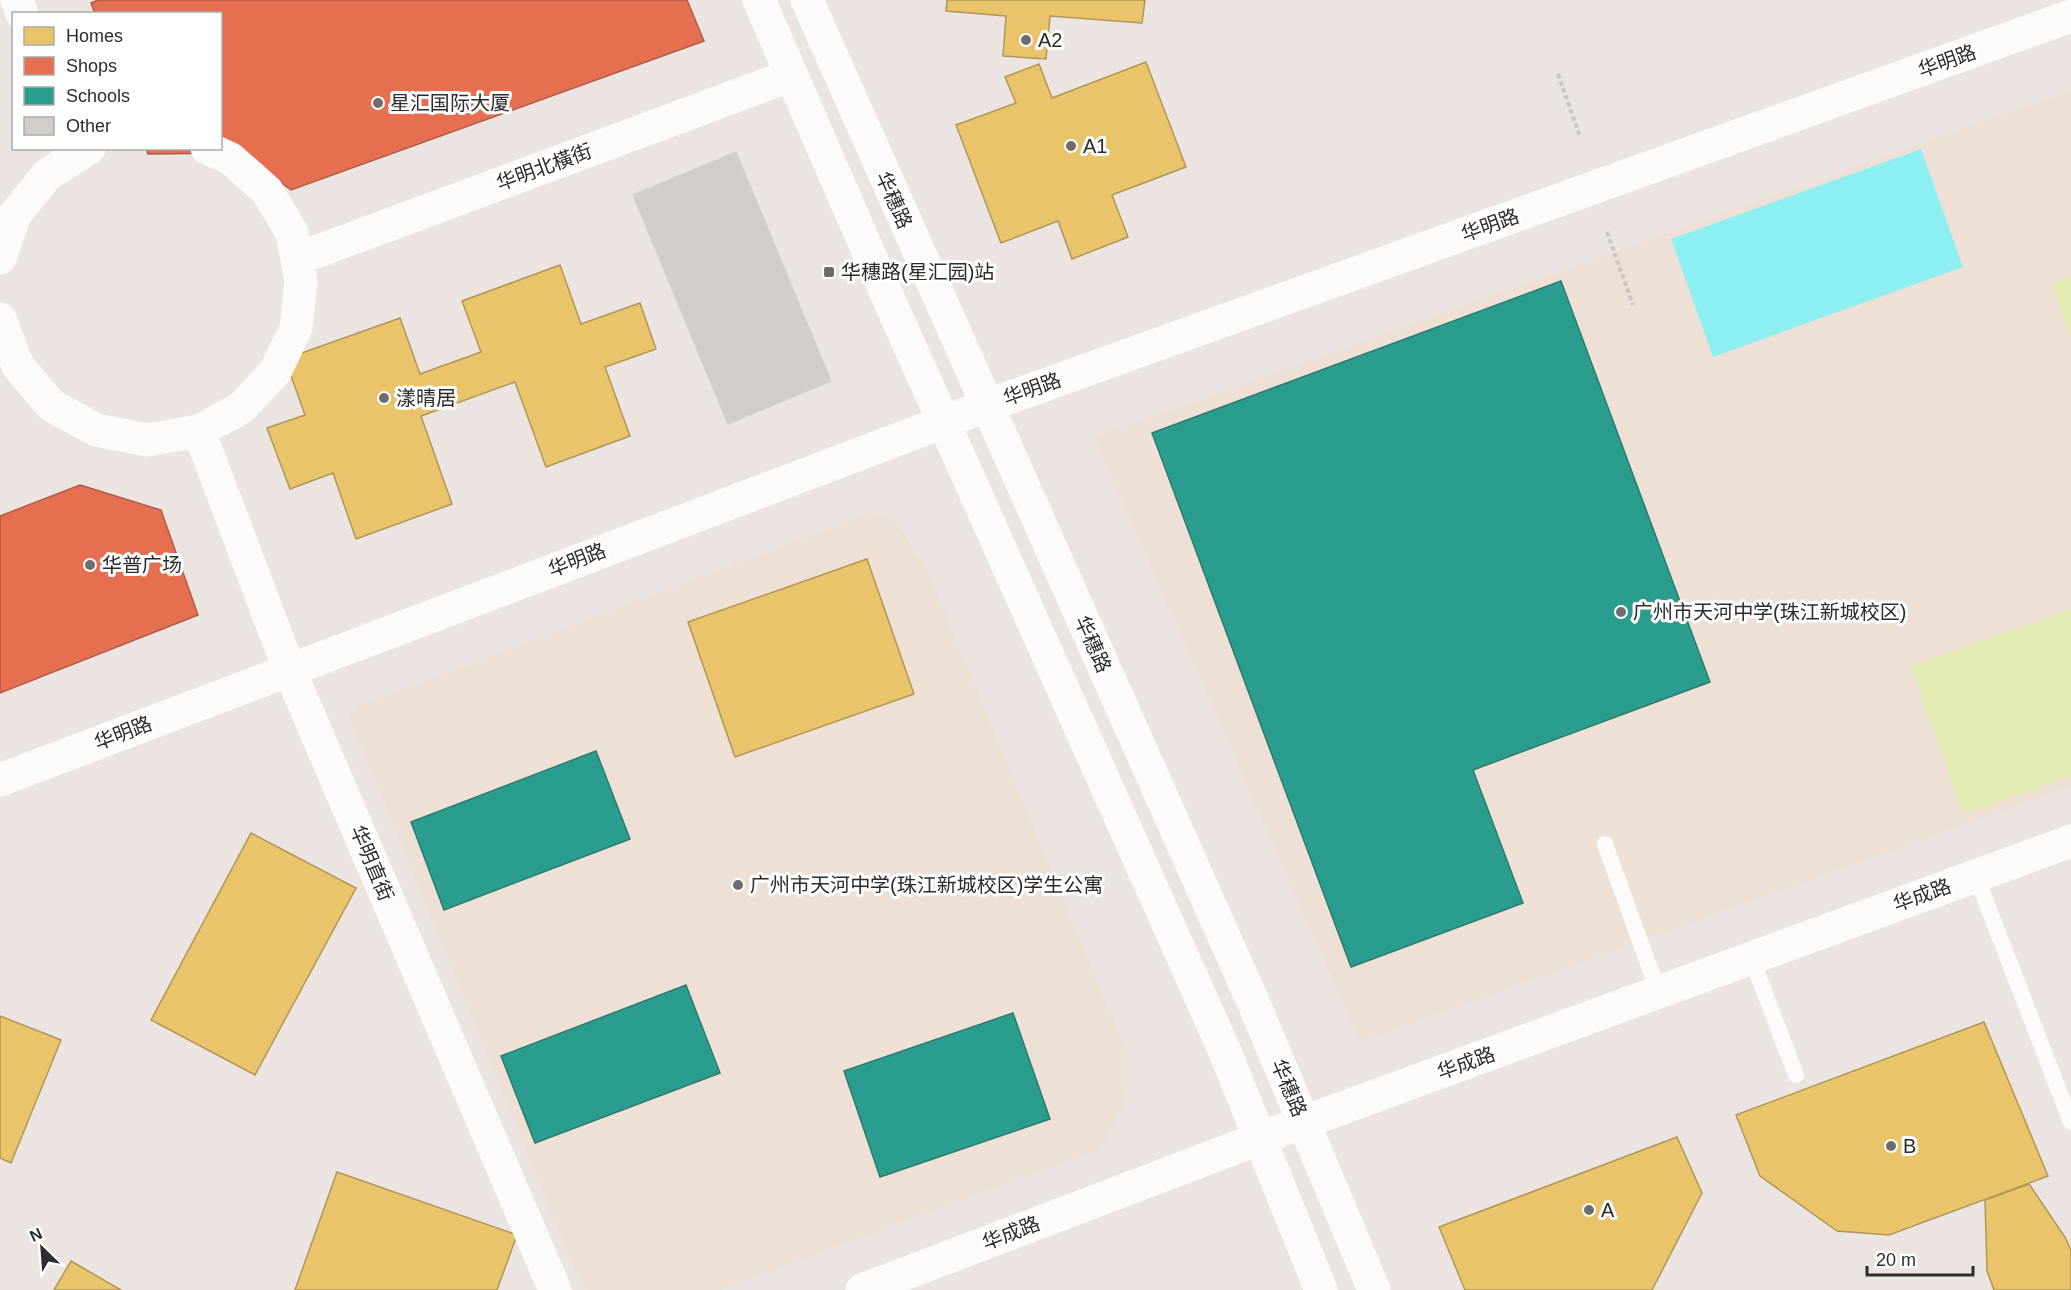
<svg xmlns="http://www.w3.org/2000/svg" width="2071" height="1290" font-family="Helvetica,'Noto Sans SC',sans-serif">
	<style>
		.education { fill: #efe0d5 }
		.pitch { fill: #e4ecb4 }
		.water { fill: #8eeff3 }
		.homes { fill: #e9c46a; stroke: #b09657; stroke-width: 1.5 }
		.shops { fill: #e76f51; stroke: #af5b46; stroke-width: 1.5 }
		.schools { fill: #2a9d8f; stroke: #2b7b71; stroke-width: 1.5 }
		.building { fill: #d1cdc9; stroke: #d6d0cd; stroke-width: 1.5 }
		.lines { fill: none; stroke-linecap: round; stroke-linejoin: round }
		.path { stroke: #c7c7c6; stroke-width: 4; stroke-dasharray: 4.5 3; stroke-linecap: butt }
		.service { stroke: #fcfbfa; stroke-width: 16 }
		.minor { stroke: #fcfbfa; stroke-width: 33 }
		.tertiary { stroke: #fcfbfa; stroke-width: 33 }
		.poi-dot { fill: #6f6c6b; stroke: #fff; stroke-width: 2 }
		.labels { text-anchor: middle; stroke-width: 6; stroke-linejoin: round; paint-order: stroke }
		.poi-label { font-size: 20px; fill: #2c2c2c; stroke: #fff; text-anchor: start }
		.street-label { font-size: 20px; fill: #2c2c2c; stroke: #fff }
	</style>
	<rect width="100%" height="100%" fill="#ebe4e1"/>
	<path class="education" d="M2071 90V787L1360 1042 1094 437Z
		M867 514 894 518 928 572 1126 1051 1125 1102 1100 1149 720 1290H588L578 1277 350 719 354 708Z"/>
	<path class="pitch" d="M2071 276V338L2052 283Z
		M2071 609V776L1964 814 1911 666Z"/>
	<path class="water" d="M1921 149 1963 267 1713 357 1671 239Z"/>
	<path class="homes" d="M947 0H1145L1142 23 1050 16 1046 59 1003 56 1006 16 946 11Z
		M1146 62 1186 167 1112 195 1128 237 1072 259 1058 221 1001 243 956 125 1016 103 1005 77 1039 64 1052 98Z
		M560 265 581 324 640 303 656 349 605 367 630 436 546 467 515 382 421 416 452 504 356 539 333 473 290 489 267 428 305 415 285 359 400 318 420 374 481 352 462 301Z
		M867 559 914 694 735 757 688 622Z
		M251 833 356 888 255 1075 151 1020Z
		M0 1016 61 1040 11 1163 0 1158Z
		M1984 1022 2048 1176 1889 1235 1837 1231 1760 1176 1736 1115Z
		M1677 1137 1702 1193 1652 1290H1465L1439 1227Z
		M337 1172 517 1235 497 1290H295Z
		M2029 1184 2065 1237 2071 1250V1290H1994L1987 1271 1985 1200Z
		M71 1261 121 1290H54Z"/>
	<path class="shops" d="M98 0H687L704 41 291 190 240 153 148 154 146 148H220V14H95L91 3Z
		M80 485 161 510 198 615 0 693V516Z"/>
	<path class="schools" d="M1561 281 1710 682 1473 770 1523 903 1351 967 1152 433Z
		M596 751 630 839 444 910 411 822Z
		M686 985 720 1073 535 1143 501 1056Z
		M1013 1013 1050 1119 880 1177 844 1071Z"/>
	<path class="building" d="M736 152 831 381 728 424 633 195Z"/>
	<g class="lines">
		<path class="path" d="M1558 74 1580 137
			M1607 232 1633 305"/>
		<path class="service" d="M1605 844 1658 991
			M1976 876 2071 1122
			M1751 957 1796 1075"/>
		<path class="minor" d="M17 0 22 14
			M0 258 14 216 47 175 89 148
			M297 259 792 75
			M0 319 18 366 51 405 96 430 147 440 199 431 241 408 275 372 296 328 301 281 292 233 267 191 231 159 207 148
			M199 431 289 669 555 1290
			M862 1290 1274 1133 2071 841"/>
		<path class="tertiary" d="M759 0 890 302 1223 1047 1321 1290
			M807 0 1254 1004 1374 1290
			M0 780 986 406 2071 16"/>
	</g>
	<g class="poi-dot">
		<circle cx="1026" cy="40" r="6"/>
		<circle cx="378" cy="103" r="6"/>
		<circle cx="1071" cy="146" r="6"/>
		<rect x="823" y="266" width="12" height="12" rx="3"/>
		<circle cx="384" cy="398" r="6"/>
		<circle cx="90" cy="565" r="6"/>
		<circle cx="1621" cy="612" r="6"/>
		<circle cx="738" cy="885" r="6"/>
		<circle cx="1891" cy="1146" r="6"/>
		<circle cx="1589" cy="1210" r="6"/>
	</g>
	<g class="labels">
		<g class="poi-label">
			<text x="1038" y="47">A2</text>
			<text x="390" y="110">星汇国际大厦</text>
			<text x="1083" y="153">A1</text>
			<text x="841" y="279">华穗路(星汇园)站</text>
			<text x="396" y="405">漾晴居</text>
			<text x="102" y="572">华普广场</text>
			<text x="1633" y="619">广州市天河中学(珠江新城校区)</text>
			<text x="750" y="892">广州市天河中学(珠江新城校区)学生公寓</text>
			<text x="1903" y="1153">B</text>
			<text x="1601" y="1217">A</text>
		</g>
		<g class="street-label">
			<text transform="translate(1947 61) rotate(-20)" y="7">华明路</text>
			<text transform="translate(544 167) rotate(-20)" y="7">华明北橫街</text>
			<text transform="translate(894 200) rotate(66)" y="7">华穗路</text>
			<text transform="translate(1490 225) rotate(-20)" y="7">华明路</text>
			<text transform="translate(1032 389) rotate(-20)" y="7">华明路</text>
			<text transform="translate(577 560) rotate(-21)" y="7">华明路</text>
			<text transform="translate(1093 644) rotate(66)" y="7">华穗路</text>
			<text transform="translate(123 733) rotate(-21)" y="7">华明路</text>
			<text transform="translate(372 863) rotate(67)" y="7">华明直街</text>
			<text transform="translate(1922 895) rotate(-20)" y="7">华成路</text>
			<text transform="translate(1466 1063) rotate(-20)" y="7">华成路</text>
			<text transform="translate(1289 1088) rotate(67)" y="7">华穗路</text>
			<text transform="translate(1011 1233) rotate(-21)" y="7">华成路</text>
		</g>
	</g>
	<rect x="12" y="12" width="210" height="138" fill="#ffffff" stroke="#ababab" stroke-width="1.5"/>
	<rect x="24" y="27" width="30" height="18" fill="#e9c46a" stroke="#ababab" stroke-width="1.5"/>
	<text x="66" y="42" font-size="18" fill="#2c2c2c">Homes</text>
	<rect x="24" y="57" width="30" height="18" fill="#e76f51" stroke="#ababab" stroke-width="1.5"/>
	<text x="66" y="72" font-size="18" fill="#2c2c2c">Shops</text>
	<rect x="24" y="87" width="30" height="18" fill="#2a9d8f" stroke="#ababab" stroke-width="1.5"/>
	<text x="66" y="102" font-size="18" fill="#2c2c2c">Schools</text>
	<rect x="24" y="117" width="30" height="18" fill="#d1cdc9" stroke="#ababab" stroke-width="1.5"/>
	<text x="66" y="132" font-size="18" fill="#2c2c2c">Other</text>
	<g transform="translate(42 1248) rotate(335)" stroke="#ffffff" stroke-width="4.5" paint-order="stroke">
	<path d="M0-4.5L10 22L0 15L-10 22Z" fill="#2c2c2c"/>
	<text y="-9" font-size="16" font-weight="bold" text-anchor="middle" fill="#2c2c2c">N</text>
	</g>
	<path d="M1867 1266v9h106v-9" fill="none" stroke="#2c2c2c" stroke-width="3"/>
	<text x="1876" y="1266" font-size="18" fill="#2c2c2c" stroke="#ffffff" stroke-width="4.5" paint-order="stroke">20 m</text>
</svg>
